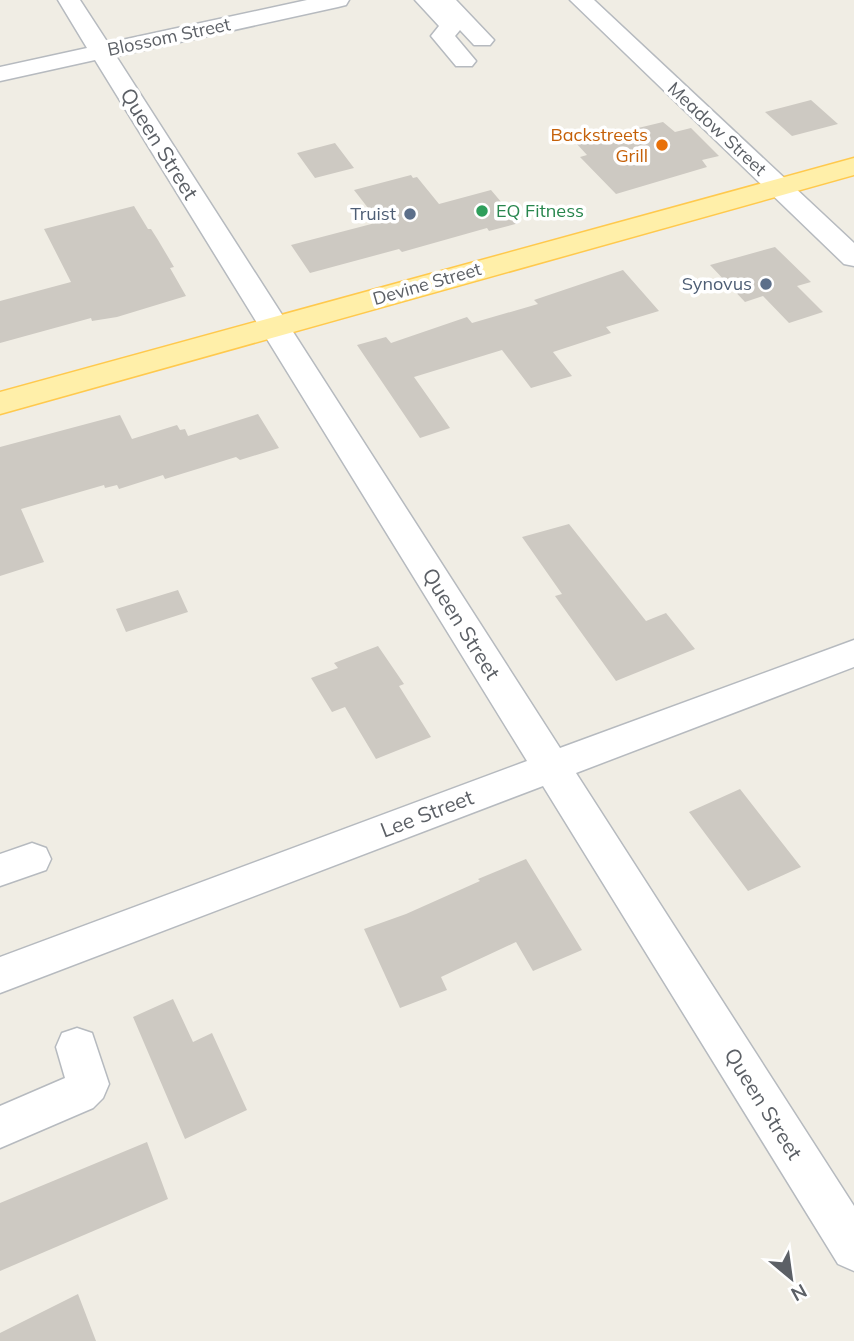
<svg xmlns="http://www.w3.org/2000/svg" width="854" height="1341" font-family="Mulish,sans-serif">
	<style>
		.building { fill: #cdc9c2 }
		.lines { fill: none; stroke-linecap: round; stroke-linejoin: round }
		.minor-casing { stroke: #b6babf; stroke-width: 3 }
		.major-casing { stroke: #ffc94d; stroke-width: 3 }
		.minor { fill: #fff; fill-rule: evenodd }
		.major { fill: #ffefa9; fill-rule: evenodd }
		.food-dot { fill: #e8710a; stroke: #fff; stroke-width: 2.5 }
		.leisure-dot { fill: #2e9e5b; stroke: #fff; stroke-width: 2.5 }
		.service-dot { fill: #5c6f8a; stroke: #fff; stroke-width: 2.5 }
		.labels { text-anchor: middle; stroke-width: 7; stroke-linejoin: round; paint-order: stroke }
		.far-street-label { font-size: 18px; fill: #5c6066; stroke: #fff }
		.far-food-label { font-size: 18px; fill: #c56008; stroke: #fff; text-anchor: end }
		.far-leisure-label { font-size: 18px; fill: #27864d; stroke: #fff; text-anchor: start }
		.far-service-label { font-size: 18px; fill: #4e5e75; stroke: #fff; text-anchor: end }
		.street-label { font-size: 21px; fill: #5c6066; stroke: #fff }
	</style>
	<rect width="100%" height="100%" fill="#f0ede4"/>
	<path class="building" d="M811 100 838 124 792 136 765 112Z
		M663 122 675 132 691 128 719 156 702 160 707 167 616 194 580 157 587 155 576 143Z
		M335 143 354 168 315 178 297 153Z
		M411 175 413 178 417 177 439 204 491 190 519 223 489 231 487 228 402 252 399 249 310 273 291 245 379 222 354 190Z
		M134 206 148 229H151L158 240 174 267 170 268 186 296 117 317 92 321 91 318 0 343V301L71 282 44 229Z
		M775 247 811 282 797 286 823 312 789 323 763 296 745 302 710 265Z
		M623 270 659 311 606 327 611 333 553 352 572 376 531 388 502 350 414 377 450 428 420 438 357 345 386 337 391 343 467 317 472 323 538 304 534 300Z
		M258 414 279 448 240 460 236 457 165 479 163 475 119 489 117 485 105 488 104 485 21 509 44 562 0 576V447L120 415 132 439 177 425 180 430 185 429 188 436Z
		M569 524 646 621 666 613 695 649 616 681 555 596 562 594 522 537Z
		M178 590 188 612 126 632 116 609Z
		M378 646 404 684 399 686 431 737 376 759 345 707 332 712 311 678 338 668 334 663Z
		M740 789 801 867 748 891 689 812Z
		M526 859 582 950 533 971 516 942 441 977 447 990 400 1008 364 929 406 914 480 881 478 879Z
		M173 999 193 1042 212 1033 247 1110 185 1139 133 1017Z
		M147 1142 168 1199 0 1271V1203Z
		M78 1294 96 1341H0V1333Z"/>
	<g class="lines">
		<g class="minor-casing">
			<path id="minor" d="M58 0H80L108 43 307 0H349L346 5 338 7 116 56 560 748 854 640V667L576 773 854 1206V1271L838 1264 543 786 0 993V957L527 761 95 60 0 81V67L87 48Z
				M415 0H456L494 40 490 45H474L460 30 455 36 476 61 472 66H456L431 36 439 26Z
				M570 0H594L854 243V266L844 264Z
				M32 843 46 848 51 859 46 870 0 886V854Z
				M77 1028 92 1033 109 1084 103 1098 93 1108 0 1148V1106L65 1078 56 1047 62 1033Z"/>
		</g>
		<g class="major-casing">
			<path id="major" d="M854 158V175L0 414V392Z"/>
		</g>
		<use href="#minor" class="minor"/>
		<use href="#major" class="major"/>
	</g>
	<circle class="food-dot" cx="662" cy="145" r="7"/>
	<circle class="leisure-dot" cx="482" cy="211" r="7"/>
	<g class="service-dot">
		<circle cx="410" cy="214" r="7"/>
		<circle cx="766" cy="284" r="7"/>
	</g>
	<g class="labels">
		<g class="far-street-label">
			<text transform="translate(169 37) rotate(-12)" y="6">Blossom Street</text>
			<text transform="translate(717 129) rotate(43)" y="6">Meadow Street</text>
			<text transform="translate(427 284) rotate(-16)" y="6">Devine Street</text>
		</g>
		<g class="far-food-label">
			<text x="648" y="141">Backstreets<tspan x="648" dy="21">Grill</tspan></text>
		</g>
		<g class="far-leisure-label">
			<text x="496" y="217">EQ Fitness</text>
		</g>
		<g class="far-service-label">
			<text x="396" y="220">Truist</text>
			<text x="752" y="290">Synovus</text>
		</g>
		<g class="street-label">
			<text transform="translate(159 144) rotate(58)" y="7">Queen Street</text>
			<text transform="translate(461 624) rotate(58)" y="7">Queen Street</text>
			<text transform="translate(427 814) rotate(-21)" y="7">Lee Street</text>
			<text transform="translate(763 1104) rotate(58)" y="7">Queen Street</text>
		</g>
	</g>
	<g transform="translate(791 1278) rotate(151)" stroke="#ffffff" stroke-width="5" paint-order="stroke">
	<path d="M0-5L12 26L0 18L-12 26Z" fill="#5c6066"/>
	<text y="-10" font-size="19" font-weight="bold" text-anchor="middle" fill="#5c6066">N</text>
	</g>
</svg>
